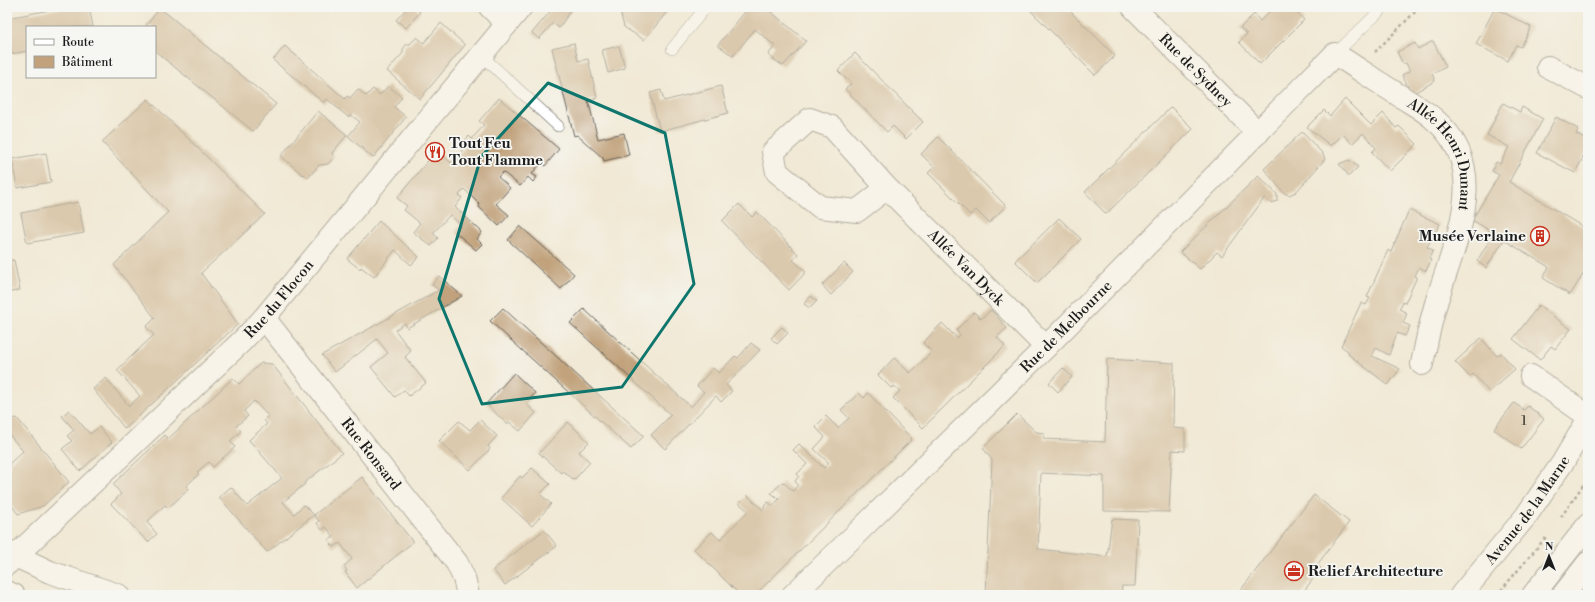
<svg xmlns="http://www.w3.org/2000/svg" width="1595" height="602" font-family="'Libre Bodoni',serif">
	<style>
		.building { fill: #c1a27c }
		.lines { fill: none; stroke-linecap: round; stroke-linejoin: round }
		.service-casing { stroke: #67645d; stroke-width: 12 }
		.minor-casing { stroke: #67645d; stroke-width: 24 }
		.tertiary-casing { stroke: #67645d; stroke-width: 24 }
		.primary-casing { stroke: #67645d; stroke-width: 24 }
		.path { stroke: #67645d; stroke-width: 2.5; stroke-dasharray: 3 3; stroke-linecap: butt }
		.service { stroke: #fff; stroke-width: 11 }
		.minor { stroke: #fff; stroke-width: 22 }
		.tertiary { stroke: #fff; stroke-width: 22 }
		.primary { stroke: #fff; stroke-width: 22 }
		.marked { fill: none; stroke: #0f766e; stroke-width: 3; stroke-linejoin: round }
		.labels { text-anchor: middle; stroke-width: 3.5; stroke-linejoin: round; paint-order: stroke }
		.number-label { font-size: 13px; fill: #453e34 }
		.street-label { font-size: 15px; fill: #1c1c1c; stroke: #f6f6f2 }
		.poi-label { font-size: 15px; font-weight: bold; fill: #1c1c1c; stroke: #f6f6f2; text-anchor: start }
	</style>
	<rect width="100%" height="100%" fill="#f6f6f2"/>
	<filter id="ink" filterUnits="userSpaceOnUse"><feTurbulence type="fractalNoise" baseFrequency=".025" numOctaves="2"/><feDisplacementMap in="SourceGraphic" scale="8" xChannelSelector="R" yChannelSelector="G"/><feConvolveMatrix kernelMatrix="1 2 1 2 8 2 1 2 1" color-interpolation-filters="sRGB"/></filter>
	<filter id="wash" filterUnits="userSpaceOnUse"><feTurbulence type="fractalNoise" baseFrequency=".012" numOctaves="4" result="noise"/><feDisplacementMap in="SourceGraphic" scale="16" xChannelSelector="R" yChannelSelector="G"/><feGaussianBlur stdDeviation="0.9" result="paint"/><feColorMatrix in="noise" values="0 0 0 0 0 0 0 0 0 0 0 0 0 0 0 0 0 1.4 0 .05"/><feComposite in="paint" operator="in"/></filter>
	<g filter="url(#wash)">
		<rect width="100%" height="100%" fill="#f1e9d5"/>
		<g id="blocks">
			<path class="building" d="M67 7H89L93 27H27V51L12 54 7 27V18Z
				M408 7H414L420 12 406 28 396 20Z
				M554 7H573L559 28 553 23 539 39 532 33Z
				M619 7H671L644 40 624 27Z
				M749 7H765L806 41 783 66 768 55 775 46 755 29 733 56 718 45Z
				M1027 7H1066L1115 56 1095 75Z
				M1274 7H1291L1304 20 1260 64 1239 42 1247 34 1240 28 1254 14 1260 21Z
				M160 8 276 104 253 131 155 51V27H145Z
				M1495 8 1531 27 1521 47 1516 45 1508 61 1476 44Z
				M441 23 465 45 420 99 387 71 403 53V49L407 44H410L417 37 424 43Z
				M1433 41 1446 67 1432 74 1435 81 1412 94 1402 75 1410 71 1406 63 1403 64 1397 52 1415 43 1418 49Z
				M574 43 578 61 588 59 597 98 588 100 598 139 624 133 629 155 604 161 603 158 577 135 574 136 552 48Z
				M285 46 345 99 347 96 350 98 358 89 366 96 373 89 380 95 388 86 402 97 394 107 406 117 373 158 348 136 360 122 351 115 348 117 327 99 324 103 273 60Z
				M619 46 625 68 608 73 602 50Z
				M855 53 923 122 906 139 893 126 887 132 845 89 851 84 838 71Z
				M721 86 728 113 660 131 650 93 661 90 664 101Z
				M499 98 559 149 545 166 541 162 532 174 537 177 533 182 528 177 520 186 503 172 498 177 510 188 496 204 509 215 499 226 479 207 480 205 464 189 459 195 462 198 455 207 482 232 477 239 482 244 476 250 455 232 461 225 450 215 433 233 438 238 431 246 413 232 420 223 404 210 407 206 397 198 437 150 451 163 466 146 463 143 469 136 472 139 484 125 479 121Z
				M148 99 265 214 201 273 238 324 125 429 93 389 106 378 129 406 140 396 117 370 154 335 146 327 155 318 114 265 168 212 102 142Z
				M1345 99 1371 125 1383 113 1396 128 1399 126 1417 144 1390 171 1372 152 1376 148 1363 133 1352 144 1343 134 1331 146 1307 127 1324 110 1330 116Z
				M1503 103 1520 112 1522 107 1543 119 1509 182 1588 230V267L1570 295 1543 278 1549 267 1504 240 1486 268 1477 261 1494 233 1472 220 1499 175 1492 171 1496 162 1500 164 1509 147 1487 135Z
				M1171 107 1193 129 1106 214 1085 192Z
				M318 111 347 135 332 153 334 157 328 164 319 165 308 178 304 174 303 175 281 156Z
				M1556 117 1578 129 1576 134 1588 140V148L1575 173 1537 153Z
				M1302 132 1323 154 1325 159 1296 192 1289 195 1284 193 1264 169Z
				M938 137 1006 206 989 223 976 210 970 215 928 173 934 167 921 154Z
				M46 153 51 182 17 188 12 159Z
				M1349 160 1358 167 1349 176 1339 164Z
				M1258 176 1277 194V201L1271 203 1265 197 1222 256 1217 252 1200 269 1180 252Z
				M78 202 84 233 27 243 21 213Z
				M739 204 752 217 757 212 798 254 793 260 806 272 789 290 722 221Z
				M1409 210 1440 224 1427 247 1433 250 1429 259 1431 260 1426 271 1419 267 1415 276 1417 277 1405 303 1403 302 1399 309 1407 313 1403 323 1410 326 1405 336 1397 333 1389 355 1376 348 1372 356 1400 369 1388 385 1348 354 1349 352 1341 346 1361 303 1366 305 1370 298 1367 297 1388 250 1391 252Z
				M1059 218 1081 239 1037 283 1015 261Z
				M379 221 419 257 411 265 395 250 374 277 361 267 360 269 347 259Z
				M520 226 574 274 561 289 508 240Z
				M14 260 20 290 7 293V261Z
				M844 263 853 272 831 295 822 285Z
				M439 276 462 296 407 328 405 323 395 330 411 351 405 357 426 383 409 396 404 390 395 397 371 367 388 353 377 339 335 372 322 355 439 290 432 285Z
				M811 296 817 301 810 308 804 304Z
				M1539 305 1565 325 1571 329 1555 349 1551 346 1540 360 1513 339Z
				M503 308 644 436 631 449 490 321Z
				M584 309 691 407 704 392 697 386 713 368 719 373 735 356 738 358 751 343 760 350 726 385 732 391 721 402 716 396 665 449 651 435 671 415 570 323Z
				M991 310 1007 328 997 337 1005 346 923 428 893 398 900 391 894 386 891 388 878 375 894 358 910 373 932 352 923 343 942 323 957 338 960 335 956 330 974 312 981 319Z
				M782 327 788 333 777 344 771 338Z
				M1481 338 1497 356 1501 353 1515 369 1489 392 1473 374 1470 377 1455 362Z
				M1107 359 1174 363 1173 428 1185 429V451L1172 450 1169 512 1104 511V476L1041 473 1038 549 1107 557 1112 519 1138 520 1135 586H1122L1121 595H986L992 460 983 448 1017 414 1036 432 1044 433V439L1105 442Z
				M261 363 272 364 342 453 304 483 305 484 283 502 294 514 304 505 314 515 362 477 413 542 357 588 345 572 347 571 344 566 352 559 340 543 334 547 331 544 329 540 334 537 326 527 322 530 317 523 319 521 314 515 267 552 219 497 231 487 247 506 282 478 249 440 267 424 264 420 268 416 254 401 244 411 248 416 236 426 241 431 230 441 235 447 213 467 209 462 197 472 199 474 186 486 189 489 168 508 165 505 147 522 157 534 148 542 111 504 121 494 113 484 131 467 165 435 168 439 233 378 239 384Z
				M1063 368 1072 377 1058 392 1049 383Z
				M514 373 535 393 526 404 536 413 520 431 509 422 507 424 486 404Z
				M859 393 864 398 868 393 912 439 755 595H740L694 549 712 532 720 540 748 511 739 503 747 495 763 510 765 508 764 506 768 502 773 506 779 499 771 493 783 482 793 491 798 485 795 481 799 476 797 474 807 464 793 450 799 444 824 468 829 463 814 449 825 437 815 427 826 416 838 428 849 418 841 410Z
				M1514 403 1524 410 1528 406 1544 419 1521 449 1494 429Z
				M69 410 90 434 99 427 112 442 80 471 62 449 72 441 67 436 74 430 62 416Z
				M17 418 69 482 43 506 18 514 7 499V469L11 466 9 464 23 451 7 432V420Z
				M480 420 497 436 488 446 490 449 470 470 439 441 459 421 470 430Z
				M568 422 589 442 579 452 590 462 574 480 563 471 561 473 539 453Z
				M532 468 550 484 540 494 551 504 532 526 501 498 520 476 522 478Z
				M1314 495 1349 522 1317 565 1321 568 1301 595H1237Z
				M544 530 557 546 505 585 493 570Z"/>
		</g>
	</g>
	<g filter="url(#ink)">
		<use href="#blocks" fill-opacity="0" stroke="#67645d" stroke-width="1"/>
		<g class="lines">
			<g class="service-casing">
				<path id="service" d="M672 49 706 7
					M1335 54 1384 7
					M481 55 558 126"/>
			</g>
			<g class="minor-casing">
				<g id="minor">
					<path d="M490 7 507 24"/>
					<path id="s1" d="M1133 7 1258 133"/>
					<path d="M1548 67 1588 88"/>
					<path id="s2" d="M887 188 857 211 820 207 777 172 773 152 810 119 832 127 887 188 1046 347"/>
					<path id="s3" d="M264 318 457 563 464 578 468 595"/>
					<path d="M1531 376 1588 416"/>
					<path id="s4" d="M793 595 858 532 1046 347 1335 54C1356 67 1376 81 1397 94 1409 102 1423 109 1434 119 1491 167 1457 236 1439 294 1431 317 1427 340 1422 364"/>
				</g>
			</g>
			<g class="tertiary-casing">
				<g id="tertiary">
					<path id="s5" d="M7 564 241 342 264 318 521 7"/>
					<path id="s6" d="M1461 595 1526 516 1563 462 1588 420"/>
				</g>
			</g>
			<g class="primary-casing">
				<path id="primary" d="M7 552 50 572 118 595
					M7 592 14 595
					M1533 595 1588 525
					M1563 595 1588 563"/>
			</g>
			<path class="path" d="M1375 52 1420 7
				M1561 517 1588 478
				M1497 595 1547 536"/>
			<use href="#service" class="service"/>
			<use href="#minor" class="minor"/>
			<use href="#tertiary" class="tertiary"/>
			<use href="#primary" class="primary"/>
		</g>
	</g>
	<path d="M0 0H1595V602H0ZM548 83 665 133 694 284 622 387 482 404 439 299 481 157Z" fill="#f1e9d5" fill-opacity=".55" fill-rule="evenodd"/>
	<path class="marked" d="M548 83 665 133 694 284 622 387 482 404 439 299 481 157Z"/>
	<defs>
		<g id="restaurant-ring" transform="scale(1)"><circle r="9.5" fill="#f6f6f2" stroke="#c8321e" stroke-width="1.5"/><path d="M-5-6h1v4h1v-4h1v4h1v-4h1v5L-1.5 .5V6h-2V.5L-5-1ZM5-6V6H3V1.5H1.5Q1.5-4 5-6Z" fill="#c8321e"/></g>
		<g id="building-ring" transform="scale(1)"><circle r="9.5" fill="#f6f6f2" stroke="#c8321e" stroke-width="1.5"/><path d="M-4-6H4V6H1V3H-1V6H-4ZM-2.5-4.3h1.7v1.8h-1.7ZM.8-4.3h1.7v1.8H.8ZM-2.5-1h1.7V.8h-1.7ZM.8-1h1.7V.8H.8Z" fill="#c8321e"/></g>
		<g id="office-ring" transform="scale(1)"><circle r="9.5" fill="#f6f6f2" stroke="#c8321e" stroke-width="1.5"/><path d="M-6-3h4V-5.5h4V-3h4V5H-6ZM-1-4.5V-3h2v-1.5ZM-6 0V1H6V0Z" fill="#c8321e"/></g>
	</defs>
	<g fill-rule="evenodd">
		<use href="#restaurant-ring" x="435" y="152"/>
		<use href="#building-ring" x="1540" y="236"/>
		<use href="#office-ring" x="1294" y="571"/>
	</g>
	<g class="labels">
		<g class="number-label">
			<text x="1524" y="425">1</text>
		</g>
		<g class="street-label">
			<text dy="5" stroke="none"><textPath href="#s1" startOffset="89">Rue de Sydney</textPath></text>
			<text dy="5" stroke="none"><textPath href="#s4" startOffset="920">Allée Henri Dunant</textPath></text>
			<text dy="5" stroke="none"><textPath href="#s2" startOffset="418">Allée Van Dyck</textPath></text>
			<text dy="5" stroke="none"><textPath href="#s5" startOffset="380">Rue du Flocon</textPath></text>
			<text dy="5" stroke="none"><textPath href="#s4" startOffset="383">Rue de Melbourne</textPath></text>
			<text dy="5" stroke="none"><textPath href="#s3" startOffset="173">Rue Ronsard</textPath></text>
			<text dy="5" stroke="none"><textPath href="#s6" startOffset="108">Avenue de la Marne</textPath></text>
		</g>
		<g class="poi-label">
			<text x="449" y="148">Tout Feu<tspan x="449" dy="17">Tout Flamme</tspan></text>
			<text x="1526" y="241" text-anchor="end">Musée Verlaine</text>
			<text x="1308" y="576">Relief Architecture</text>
		</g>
	</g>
	<rect width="1595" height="602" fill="none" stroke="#f6f6f2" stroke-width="24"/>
	<rect x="26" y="26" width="130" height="52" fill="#f6f6f2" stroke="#9f9f9c"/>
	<rect x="34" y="39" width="20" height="6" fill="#ffffff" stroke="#9f9f9c"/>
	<text x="62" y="46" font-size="12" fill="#1c1c1c">Route</text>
	<rect x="34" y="56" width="20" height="12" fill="#c1a27c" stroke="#9f9f9c"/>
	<text x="62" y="66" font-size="12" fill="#1c1c1c">Bâtiment</text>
	<g transform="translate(1549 556)" stroke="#f6f6f2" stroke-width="3" paint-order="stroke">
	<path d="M0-3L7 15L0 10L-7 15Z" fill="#1c1c1c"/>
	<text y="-6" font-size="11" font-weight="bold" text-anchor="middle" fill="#1c1c1c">N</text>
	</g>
</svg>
